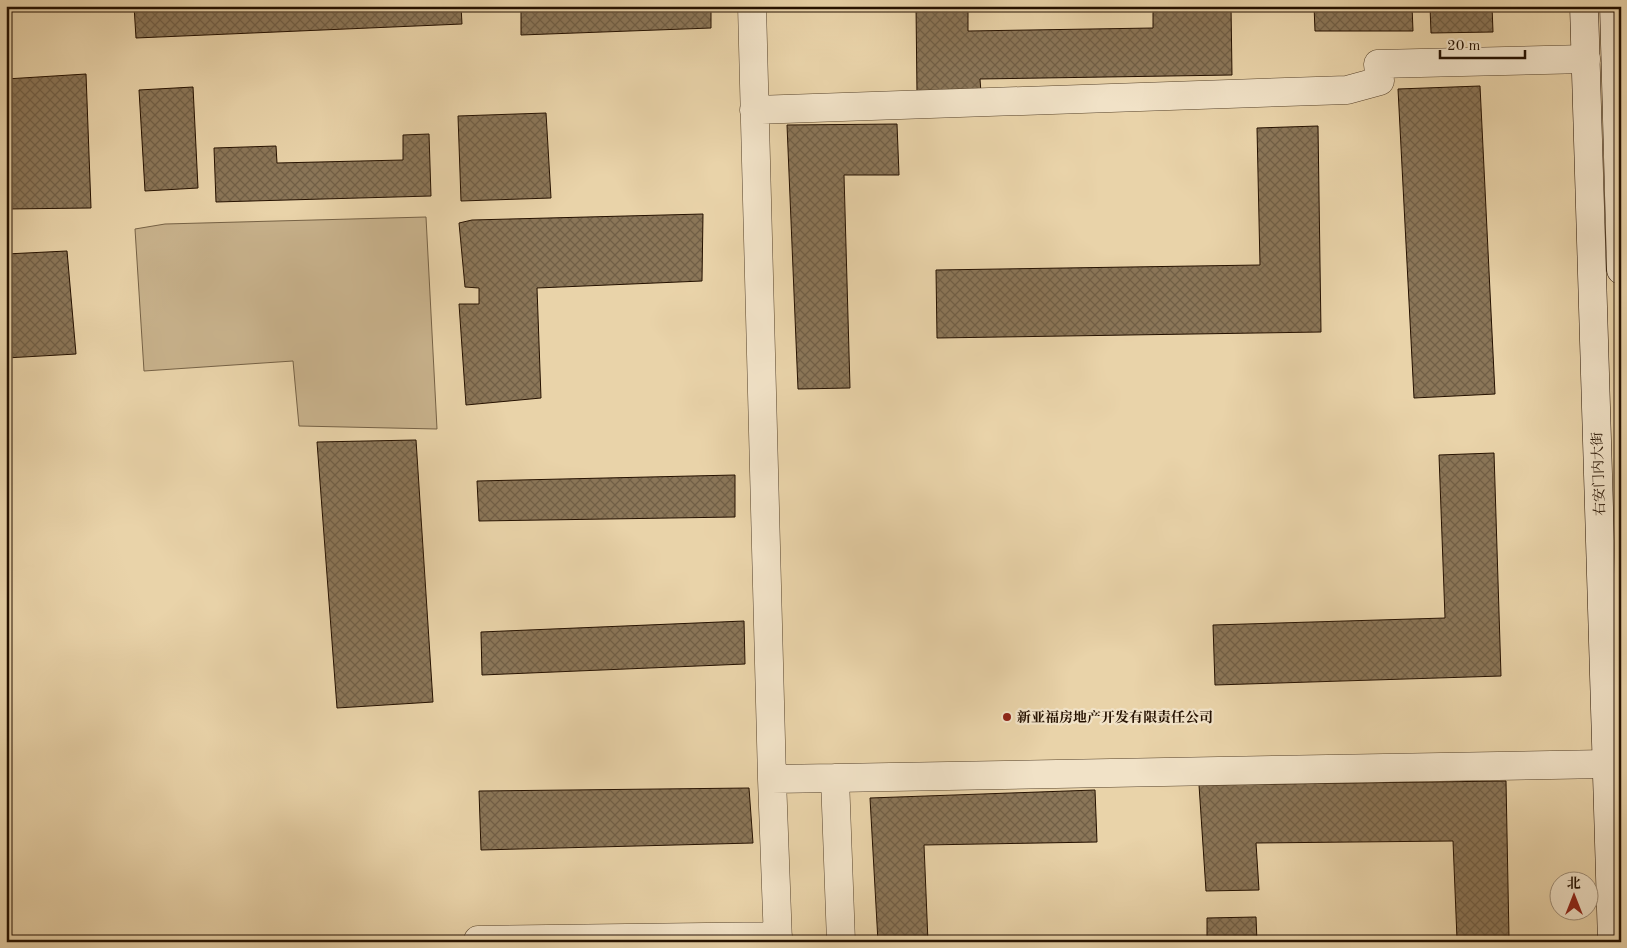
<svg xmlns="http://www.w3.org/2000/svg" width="1627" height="948" font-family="'Old Standard TT','Noto Serif SC',serif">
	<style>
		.garden { fill: #c8b28c; stroke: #766246 }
		.building { fill: url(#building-cross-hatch); stroke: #251100 }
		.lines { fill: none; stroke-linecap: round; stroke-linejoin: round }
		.street-casing { stroke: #56422a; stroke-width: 29 }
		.secondary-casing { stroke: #251100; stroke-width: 29 }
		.street { stroke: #f1e2c7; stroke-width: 28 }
		.secondary { stroke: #f1e2c7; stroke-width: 28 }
		.poi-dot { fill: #8f2418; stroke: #f1e2c7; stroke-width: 2 }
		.labels { text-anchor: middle; stroke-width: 4.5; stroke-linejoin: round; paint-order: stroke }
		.street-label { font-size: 14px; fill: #251100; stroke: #f1e2c7 }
		.poi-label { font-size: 14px; font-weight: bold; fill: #251100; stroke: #f1e2c7; text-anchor: start }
	</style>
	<defs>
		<pattern id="building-cross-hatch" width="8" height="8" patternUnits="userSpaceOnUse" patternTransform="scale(1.25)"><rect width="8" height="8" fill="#8b7658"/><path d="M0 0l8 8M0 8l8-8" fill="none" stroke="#715f46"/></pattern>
	</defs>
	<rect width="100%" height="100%" fill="#e9d3a9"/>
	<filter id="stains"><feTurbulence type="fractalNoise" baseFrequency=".004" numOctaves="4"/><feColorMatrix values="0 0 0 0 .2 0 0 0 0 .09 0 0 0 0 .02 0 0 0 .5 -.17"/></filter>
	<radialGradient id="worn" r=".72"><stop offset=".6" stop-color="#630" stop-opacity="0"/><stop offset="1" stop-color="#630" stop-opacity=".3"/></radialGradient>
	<path class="garden" d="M426 217 437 429 299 426 293 361 144 371 135 229 165 224Z"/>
	<path class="building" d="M134 6H461L462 24 136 38Z
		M521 6H711V28L521 35Z
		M916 6H968V31L1153 28V6H1231L1232 75 980 79 981 93 917 94Z
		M1314 6H1412L1413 31H1315Z
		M1430 6H1492L1493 32 1431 33Z
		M86 74 91 208 6 209V79Z
		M1480 86 1495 394 1414 398 1398 89Z
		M193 87 198 188 145 191 139 90Z
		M546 113 551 198 461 201 458 116Z
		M897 124 899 175H844L850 388 798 389 787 125Z
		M1318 126 1321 332 937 338 936 270 1260 265 1257 128Z
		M429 134 431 196 216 202 214 148 276 146 277 163 403 160V135Z
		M703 214 702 281 537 288 541 398 466 405 459 304H479V288L465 287 459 223 472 220Z
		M67 251 76 354 6 358V254Z
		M416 440 433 702 337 708 317 442Z
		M1494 453 1501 676 1215 685 1213 625 1445 618 1439 455Z
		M735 475V517L479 521 477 481Z
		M744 621 745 664 482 675 481 632Z
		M1506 781 1509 938 1457 939 1453 841 1256 843 1259 890 1206 891 1199 785Z
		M749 788 753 843 481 850 479 791Z
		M1095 790 1097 842 924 845 928 942H878L870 798Z
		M1256 917 1257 942H1207V918Z"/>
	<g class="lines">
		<g class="street-casing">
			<path id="street" d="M752 6 772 779 835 778 841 942
				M754 110 1347 90 1380 81 1378 64 1586 59
				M835 778 1606 764
				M772 779 778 942
				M478 942V940L778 936"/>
		</g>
		<g class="secondary-casing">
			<path id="secondary" d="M1584 6 1612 942
				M1614 6 1621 270"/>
		</g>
		<use href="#street" class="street"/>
		<use href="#secondary" class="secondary"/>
	</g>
	<circle class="poi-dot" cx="1007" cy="717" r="5"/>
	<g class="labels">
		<g class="street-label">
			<text transform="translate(1598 474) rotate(-92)" y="5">右安门内大街</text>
		</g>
		<g class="poi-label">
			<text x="1017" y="722">新亚福房地产开发有限责任公司</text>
		</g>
	</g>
	<rect width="1627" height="948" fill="none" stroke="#e9d3a9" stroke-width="25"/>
	<rect x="8" y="8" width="1612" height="933" fill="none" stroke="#251100" stroke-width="2.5"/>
	<rect x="12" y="12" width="1602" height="923" fill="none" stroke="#251100"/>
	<g transform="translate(1574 896)"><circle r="24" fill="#f1e2c7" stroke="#9f8e77"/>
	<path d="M0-4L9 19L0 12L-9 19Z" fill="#8f2418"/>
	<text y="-8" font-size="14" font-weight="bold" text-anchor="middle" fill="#251100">北</text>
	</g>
	<path d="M1440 50v8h85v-8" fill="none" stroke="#251100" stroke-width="2.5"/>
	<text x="1447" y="50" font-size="15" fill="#251100" stroke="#f1e2c7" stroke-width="4" paint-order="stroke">20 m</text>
	<rect width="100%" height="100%" filter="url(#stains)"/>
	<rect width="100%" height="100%" fill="url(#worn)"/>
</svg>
